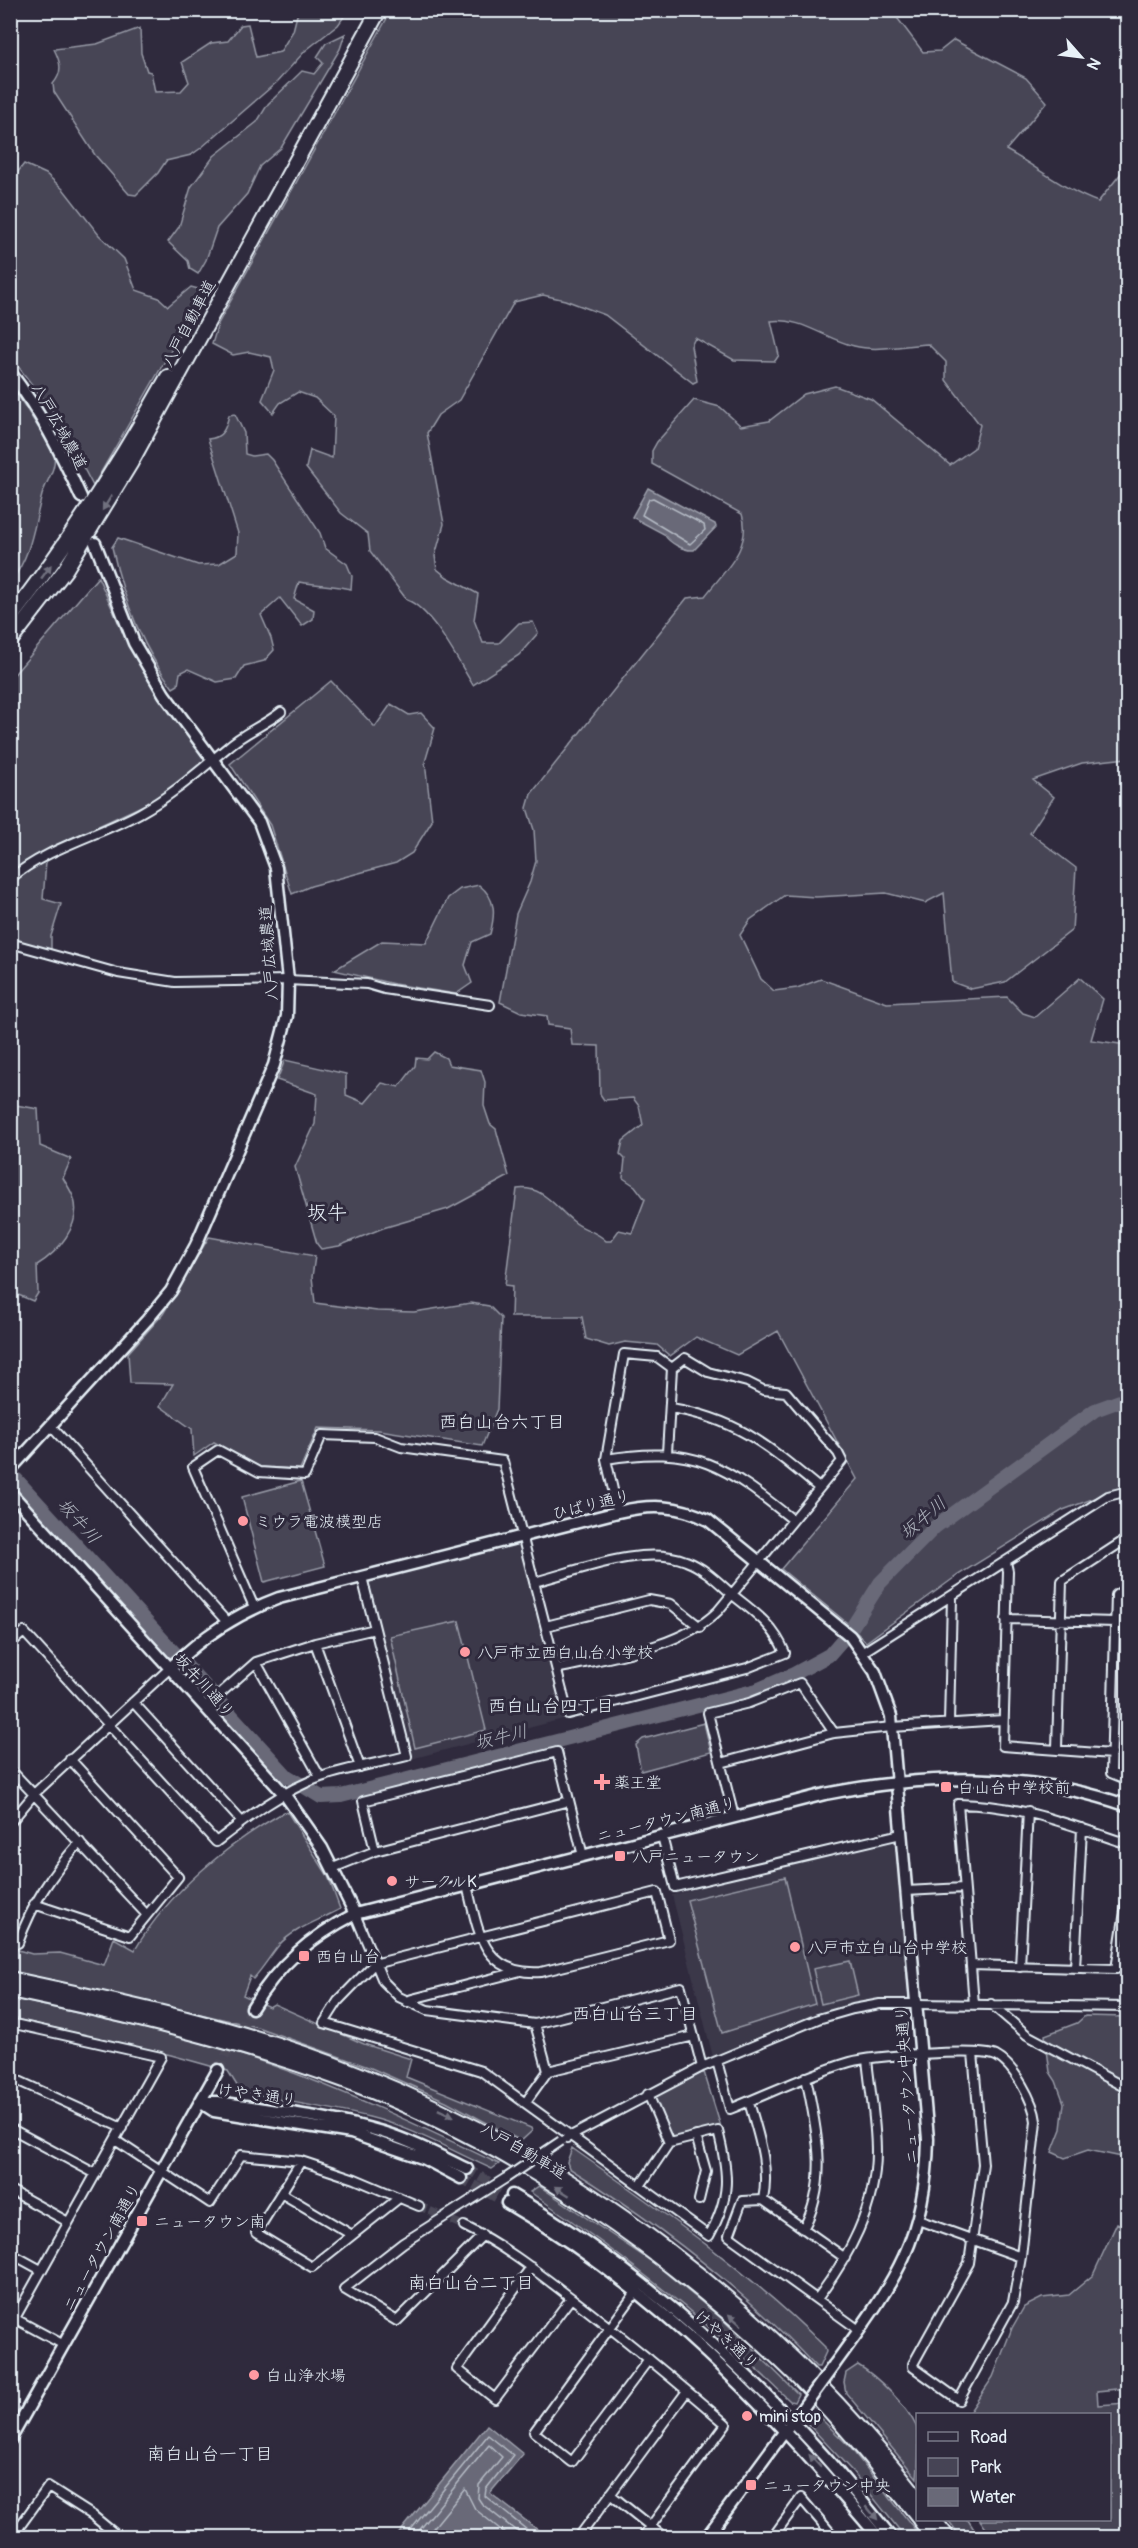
<svg xmlns="http://www.w3.org/2000/svg" width="1138" height="2548" font-family="Pangolin,'Klee One',sans-serif">
	<style>
		.built { fill: #3b3749 }
		.green { fill: #464455; stroke: #979aa6; stroke-width: 1.5 }
		.water { fill: #696978; stroke: #9c9fab; stroke-width: 1.5 }
		.lines { fill: none; stroke-linecap: round; stroke-linejoin: round }
		.shore { stroke: #b5bbc5; stroke-width: 1.5 }
		.river { stroke: #696978; stroke-width: 14 }
		.street-tunnel { stroke: #4b4859; stroke-width: 8; stroke-dasharray: 8 4; stroke-linecap: butt }
		.secondary-tunnel { stroke: #4b4859; stroke-width: 10; stroke-dasharray: 10 5; stroke-linecap: butt }
		.street-casing { stroke: #e8f1f8; stroke-width: 12 }
		.secondary-casing { stroke: #e8f1f8; stroke-width: 15 }
		.highway-casing { stroke: #e8f1f8; stroke-width: 18 }
		.street { stroke: #2f2a3d; stroke-width: 8 }
		.secondary { stroke: #2f2a3d; stroke-width: 10 }
		.highway { stroke: #2f2a3d; stroke-width: 14 }
		.street-bridge-casing { stroke: #e8f1f8; stroke-width: 12; stroke-linecap: butt }
		.secondary-bridge-casing { stroke: #e8f1f8; stroke-width: 15; stroke-linecap: butt }
		.street-bridge { stroke: #2f2a3d; stroke-width: 8 }
		.secondary-bridge { stroke: #2f2a3d; stroke-width: 10 }
		.oneway { fill: #70707e }
		.poi-dot { fill: #ff9aa2; stroke: #2f2a3d; stroke-width: 2 }
		.labels { text-anchor: middle; stroke-width: 6; stroke-linejoin: round; paint-order: stroke }
		.street-label { font-size: 16px; fill: #e8f1f8; stroke: #2f2a3d }
		.poi-label { font-size: 16px; fill: #e8f1f8; stroke: #2f2a3d; text-anchor: start }
		.neighbourhood-label { font-size: 18px; fill: #e8f1f8; stroke: #2f2a3d }
		.water-label { font-size: 18px; font-style: italic; fill: #afb4be; stroke: #2f2a3d }
		.quarter-label { font-size: 20px; fill: #e8f1f8; stroke: #2f2a3d }
	</style>
	<rect width="100%" height="100%" fill="#2f2a3d"/>
	<filter id="ink" filterUnits="userSpaceOnUse"><feTurbulence type="fractalNoise" baseFrequency=".0167" numOctaves="2"/><feDisplacementMap in="SourceGraphic" scale="12" xChannelSelector="R" yChannelSelector="G"/><feConvolveMatrix kernelMatrix="1 2 1 2 8 2 1 2 1" color-interpolation-filters="sRGB"/></filter>
	<g filter="url(#ink)">
		<path class="built" d="M517 1544 520 1545 563 1719 411 1759 367 1585 370 1582Z
			M894 1841 910 1999H883L819 2014 713 2057 672 1895 818 1857Z"/>
		<path class="green" d="M298 11H348L338 25 305 51 277 82 201 148 191 155 166 161 158 173 136 195 129 194 95 155 54 92 53 84C63 72 61 63 54 49L97 44 140 28 141 53 147 71 151 72 155 92 181 91 189 82 182 62 211 43 228 41 241 25 248 24 256 57 280 52 293 31Z
			M391 11H892L923 52 940 51 954 40 1026 78 1047 102 1006 150C1037 167 1065 190 1098 202L1127 166V758L1082 763 1033 780 1054 797 1030 833 1076 868 1072 930 1005 982 971 989 952 982 944 893 925 903 886 893 816 897 785 895 750 920 740 935 761 979 774 991 797 988 821 979 887 1003 1007 997 1023 1013 1035 1017 1080 978 1103 999 1091 1040 1127 1045V1486L1063 1510 958 1575 866 1642 846 1622 781 1569 857 1479 778 1331 737 1355 696 1337 670 1356 657 1345 625 1342 609 1346 586 1339 582 1317H511L512 1286 505 1285 517 1189C543 1185 555 1207 573 1221 583 1230 597 1231 606 1241H611L619 1230 632 1233 645 1199 635 1186 623 1178 625 1159 620 1154 623 1141 643 1125 639 1106 633 1098 604 1100 600 1094 599 1046 572 1045 570 1028 548 1025 547 1016 521 1012 500 1002 516 914 530 882 536 861 534 830 527 808 531 794 687 598 705 596C724 571 753 547 742 514L652 464V451L657 442 694 400 720 407 741 426 769 421 804 394 835 386 871 399 950 465 974 448 980 425 946 380V362L928 344C905 345 877 352 854 346 825 339 801 317 771 321L779 355 775 361 734 360 695 338 691 346 697 381 693 383 605 315 565 300 543 295 514 302 459 400 438 415 427 433 444 524 435 556 437 569 447 577 478 594 474 620 483 643H499L519 623 533 622 538 633 519 655 473 685C459 663 432 609 407 600L370 551 368 534 341 513 306 468 310 450 332 458 334 416 315 398 298 392 280 403 273 413 262 400 274 370 271 357 249 352 233 355 212 344 218 324Z
			M345 34 340 49 281 148 260 166 247 194 217 228 206 260 198 274 190 269 188 261 168 242 179 227 191 187 214 156 257 122 268 104 302 71 314 74 323 63 317 57 326 43Z
			M24 164 46 174 64 190 99 235 124 259 136 290 159 298 168 306 191 287 202 290 174 345 93 486 58 419 11 357V181Z
			M10 383 54 452C57 469 47 479 42 495 33 529 32 553 11 582Z
			M235 414 244 433 245 454 252 456 266 454 272 460 320 533 325 548 347 564 352 576 351 589C333 585 317 585 299 582L294 599 314 610 313 619 302 626 280 598 261 615 271 638 274 650 264 661 244 666 236 679 217 682 188 669 180 673 178 685 173 688C141 647 123 597 112 547L118 538 198 565 219 564 237 553 238 533 208 439C223 438 226 428 229 415Z
			M98 577 128 644 160 697 212 761 178 789 47 850 43 899 61 904 51 936V950L11 941V678Z
			M331 681 375 727 391 704 409 715 421 713 435 728 425 762 432 821 412 853 396 863 311 886 292 894 270 825 230 764Z
			M479 885C497 899 495 915 490 934L472 942 465 965 472 983 456 994 394 984 334 970 382 941 426 943 448 898 460 889Z
			M434 1052 446 1058 449 1065 481 1070 485 1082 484 1106 490 1124 496 1129 509 1176 448 1209 383 1228 339 1246 321 1249 317 1244 295 1167 315 1124 317 1094 277 1080 285 1060 346 1074V1095L365 1103 382 1083 399 1087 415 1066 416 1058 427 1059Z
			M10 1104 38 1109 40 1146 71 1159 63 1178C67 1185 72 1192 74 1199 82 1225 57 1253 37 1265L38 1293 33 1301 11 1292Z
			M209 1237 315 1256 312 1277 315 1303 377 1311 414 1312 471 1303 489 1306 501 1318 497 1409 482 1446 379 1430 318 1428 300 1469 260 1467 214 1442 194 1456 192 1429 160 1406 173 1384 130 1383 128 1353 163 1314Z
			M301 1481 325 1566 264 1582 242 1497Z
			M1127 1593V1651H1119L1121 1600Z
			M459 1621 486 1730 415 1748 390 1636Z
			M704 1723 711 1752 641 1771 636 1745 643 1739Z
			M284 1812 288 1813 328 1876 340 1909C321 1920 294 1928 279 1945 270 1956 263 1968 253 1979L250 1976 243 1995 269 2007 274 2004 364 2044 411 2059 406 2077 531 2128 532 2131 521 2141 446 2101 371 2068 257 2027 11 1971V1948L32 1954 60 1953 104 1965 114 1938 135 1950C168 1892 228 1844 284 1812Z
			M785 1877 815 2004 722 2033 687 1900Z
			M850 1961 858 1995 821 2004 813 1969Z
			M11 1998C96 2018 183 2034 266 2063 347 2091 422 2127 499 2164L492 2169C452 2151 411 2127 369 2117 325 2106 281 2103 239 2089L228 2071 171 2055 11 2018Z
			M1085 2016 1127 2017V2158L1088 2150 1065 2158 1052 2152 1061 2129 1064 2103 1056 2081 1050 2072 1045 2035 1077 2023Z
			M704 2072 721 2127 673 2140 670 2138 654 2099 655 2096Z
			M572 2148C660 2210 749 2271 825 2347L826 2352 819 2367H816C745 2290 657 2223 569 2168L567 2162Z
			M539 2186 655 2264 721 2318 798 2394 794 2402 790 2401C710 2322 623 2255 530 2192Z
			M1117 2223 1127 2228V2388L1097 2391 1098 2405 1127 2403V2537H992L980 2520H1110V2414H968L993 2377 1012 2328 1024 2307 1042 2298 1069 2295 1093 2275Z
			M858 2365C877 2376 907 2406 916 2426 921 2436 918 2466 917 2478L846 2393 844 2382 846 2373Z
			M814 2412 849 2446 921 2537H905L852 2471 808 2424V2418Z
			M948 2520H968L979 2537H961Z"/>
		<path class="water" d="M648 488 715 524 716 527 694 550C684 551 669 543 664 534L632 517Z
			M487 2425 523 2454 490 2493 547 2537H396Z"/>
		<g class="lines">
			<path class="shore" d="M653 498 704 525 705 530 690 544 642 515 649 499Z
				M404 2538 488 2435 513 2455 486 2489 485 2496 537 2538
				M413 2538 489 2445 502 2457 479 2485 478 2498 482 2504 525 2538
				M425 2538 465 2489 475 2509 511 2538"/>
			<path class="river" d="M16 1479 287 1776 321 1797 341 1796 757 1690 794 1674 829 1655 849 1632 880 1583 935 1527 1095 1410 1128 1398"/>
			<path class="street-tunnel" d="M419 2206 464 2226"/>
			<path class="secondary-tunnel" d="M218 2070 252 2008
				M467 2169 512 2195
				M461 2178 507 2203"/>
			<g class="street-casing">
				<path id="street" d="M10 879C48 847 98 836 140 813 173 795 200 770 228 747 243 733 265 725 281 712
					M10 943 118 973 175 982 288 980 367 984 384 989 490 1005
					M671 1408C738 1419 768 1446 819 1488
					M51 1426 226 1621
					M606 1459C695 1444 726 1466 793 1520
					M618 1512 606 1459 624 1354 657 1357 672 1368 667 1453
					M1006 1562 1008 1571 1003 1746 1112 1754
					M1128 1587 1116 1595 1111 1773 1128 1780
					M254 1607 193 1467 218 1450 259 1472 305 1475 322 1435 375 1437 401 1447 503 1461 568 1714 747 1668 785 1653C775 1627 756 1613 734 1596 719 1583 705 1568 686 1561 643 1544 578 1571 534 1582
					M1006 1619 1115 1622
					M546 1626 649 1600 671 1604 700 1627
					M315 1643 360 1767
					M10 1644 24 1632 216 1842C247 1818 283 1790 321 1777 349 1768 379 1763 407 1756L362 1577
					M863 1652 1108 1496 1128 1491
					M256 1662 320 1777
					M557 1669C608 1657 679 1649 718 1611L842 1461 838 1453 786 1392 763 1390 747 1382 708 1372 685 1358 672 1368
					M133 1702 242 1822
					M205 1707 256 1662 315 1643 375 1629
					M949 1723 952 1597
					M1057 1748 1062 1581 1128 1538
					M721 1763 834 1733 892 1727 1003 1720
					M10 1769 146 1914
					M734 1817 708 1713 749 1703 800 1683 834 1733
					M10 1823 35 1793 170 1668
					M662 1836 675 1887 901 1834
					M375 1851 363 1801 557 1752 583 1856
					M333 1868 375 1851 569 1801
					M467 1885C478 1930 482 1976 541 1972L669 1940 657 1892 374 1964 338 2001 324 2023 481 2071 709 2236C731 2196 729 2174 718 2131L669 2143 648 2094
					M906 1891 964 1888
					M34 1904 130 1936 178 1877 70 1759
					M355 1914 383 1981 399 1997 427 2010 535 2024 681 1987 702 2067
					M10 1941 18 1943C33 1902 51 1875 80 1842
					M971 1965 1116 1969 1128 1892
					M1020 1967 1028 1811
					M1075 1968 1082 1828
					M407 2002 412 1999 517 1972
					M974 2004 958 1804C1022 1805 1068 1824 1128 1844
					M991 2004 1027 2035 1128 2089
					M10 2023 161 2057 10 2327
					M535 2024 548 2071 694 2036
					M717 2061 730 2109C770 2093 809 2074 850 2062 872 2056 978 2048 996 2056 1014 2065 1034 2102 1036 2121L1021 2257 1013 2302 959 2400 913 2367V2364L969 2263 983 2164 973 2053
					M10 2077 122 2128
					M749 2102C758 2134 770 2166 763 2200
					M525 2103 548 2071
					M10 2128 96 2174
					M696 2136 706 2171 699 2200
					M567 2138 702 2067 818 2019 853 2009 880 2004H916L1128 2007
					M115 2140 210 2203 241 2155 301 2161 355 2179 419 2206
					M301 2161 256 2233 312 2267 399 2198
					M640 2186 669 2143
					M10 2190 68 2222
					M281 2193 352 2235
					M918 2220 1021 2257
					M464 2226C503 2245 536 2271 570 2297 624 2338 675 2380 726 2424L642 2538
					M803 2229C830 2182 816 2127 806 2077
					M483 2235 397 2321 344 2289 403 2243 506 2178
					M10 2253 41 2270
					M845 2258 763 2200 742 2201 729 2236 859 2330
					M531 2267 457 2369 495 2399 571 2298
					M636 2292 534 2432 572 2462 649 2359
					M817 2299C849 2256 876 2208 876 2152 876 2121 870 2090 867 2059
					M10 2316 64 2345
					M610 2494 665 2538
					M17 2530 48 2487 92 2515 120 2538
					M578 2538 687 2391
					M772 2538 801 2498 835 2538"/>
			</g>
			<g class="secondary-casing">
				<path id="secondary" d="M10 372C40 411 61 453 81 497
					M10 1470 147 1320 171 1291 196 1245 274 1065 287 1016 288 980 276 868 259 822 164 694 134 643 95 543
					M10 1492 285 1795 322 1848 355 1914
					M170 1668C203 1636 236 1614 279 1598L618 1512C651 1504 678 1505 708 1520L850 1636 875 1672 891 1716 928 2139C926 2242 892 2285 834 2365
					M252 2008C278 1965 310 1937 355 1914L825 1794C926 1774 1029 1771 1128 1806
					M200 2102H218C273 2111 329 2116 382 2132 412 2141 440 2156 467 2169
					M200 2102 214 2111 351 2133 425 2159 461 2178
					M512 2195C629 2263 735 2357 825 2457 848 2483 870 2511 892 2538
					M507 2203C653 2287 771 2409 879 2538
					M10 2440 218 2070
					M10 2526 26 2538
					M706 2538 790 2424"/>
			</g>
			<g class="highway-casing">
				<path id="highway" d="M10 618C70 542 121 461 168 377
					M10 641 65 570 131 462 379 10
					M10 1979C128 2004 247 2029 358 2074 579 2162 772 2312 918 2498
					M10 1990C124 2014 236 2040 344 2080 513 2143 669 2251 798 2377 841 2420 880 2468 918 2516
					M920 2520 934 2538
					M934 2520 948 2538"/>
			</g>
			<use href="#street" class="street"/>
			<use href="#secondary" class="secondary"/>
			<use href="#highway" class="highway"/>
			<g class="street-bridge-casing">
				<path id="street-bridge" d="M506 2178 561 2141"/>
			</g>
			<g class="secondary-bridge-casing">
				<path id="secondary-bridge" d="M799 2413 834 2365"/>
			</g>
			<use href="#street-bridge" class="street-bridge"/>
			<use href="#secondary-bridge" class="secondary-bridge"/>
		</g>
		<defs><path id="oneway-solid" d="M-6-.8H1V-3.2L6.5 0L1 3.2V.8H-6Z" transform="scale(1.5)"/></defs>
		<g class="oneway">
			<use href="#oneway-solid" transform="translate(107 503) rotate(122)"/>
			<use href="#oneway-solid" transform="translate(46 572) rotate(-54)"/>
			<use href="#oneway-solid" transform="translate(446 2113) rotate(25)"/>
			<use href="#oneway-solid" transform="translate(562 2191) rotate(-148)"/>
			<use href="#oneway-solid" transform="translate(735 2320) rotate(-139)"/>
			<use href="#oneway-solid" transform="translate(815 2461) rotate(-133)"/>
			<use href="#oneway-solid" transform="translate(872 2513) rotate(50)"/>
		</g>
	</g>
	<g class="poi-dot">
		<circle cx="243" cy="1521" r="6"/>
		<circle cx="465" cy="1652" r="6"/>
		<path d="M599 1773h6v6h6v6h-6v6h-6v-6h-6v-6h6z"/>
		<rect x="940" y="1781" width="12" height="12" rx="3"/>
		<rect x="614" y="1850" width="12" height="12" rx="3"/>
		<circle cx="392" cy="1881" r="6"/>
		<circle cx="795" cy="1947" r="6"/>
		<rect x="298" y="1950" width="12" height="12" rx="3"/>
		<rect x="136" y="2215" width="12" height="12" rx="3"/>
		<circle cx="254" cy="2375" r="6"/>
		<circle cx="747" cy="2416" r="6"/>
		<rect x="745" y="2479" width="12" height="12" rx="3"/>
	</g>
	<g class="labels">
		<g class="street-label">
			<text transform="translate(188 323) rotate(-62)" y="6">八戸自動車道</text>
			<text transform="translate(60 426) rotate(61)" y="6">八戸広域農道</text>
			<text transform="translate(268 953) rotate(-94)" y="6">八戸広域農道</text>
			<text transform="translate(591 1504) rotate(-14)" y="6">ひばり通り</text>
			<text transform="translate(205 1685) rotate(48)" y="6">坂牛川通り</text>
			<text transform="translate(666 1819) rotate(-14)" y="6">ニュータウン南通り</text>
			<text transform="translate(906 2085) rotate(-94)" y="6">ニュータウン中央通り</text>
			<text transform="translate(257 2094) rotate(8)" y="6">けやき通り</text>
			<text transform="translate(524 2150) rotate(30)" y="6">八戸自動車道</text>
			<text transform="translate(101 2247) rotate(-61)" y="6">ニュータウン南通り</text>
			<text transform="translate(727 2339) rotate(42)" y="6">けやき通り</text>
		</g>
		<g class="poi-label">
			<text x="255" y="1527">ミウラ電波模型店</text>
			<text x="477" y="1658">八戸市立西白山台小学校</text>
			<text x="614" y="1788">薬王堂</text>
			<text x="958" y="1793">白山台中学校前</text>
			<text x="632" y="1862">八戸ニュータウン</text>
			<text x="404" y="1887">サークルK</text>
			<text x="807" y="1953">八戸市立白山台中学校</text>
			<text x="316" y="1962">西白山台</text>
			<text x="154" y="2227">ニュータウン南</text>
			<text x="266" y="2381">白山浄水場</text>
			<text x="759" y="2422">mini stop</text>
			<text x="763" y="2491">ニュータウン中央</text>
		</g>
		<g class="neighbourhood-label">
			<text x="502" y="1428">西白山台六丁目</text>
			<text x="551" y="1712">西白山台四丁目</text>
			<text x="635" y="2020">西白山台三丁目</text>
			<text x="471" y="2289">南白山台二丁目</text>
			<text x="210" y="2460">南白山台一丁目</text>
		</g>
		<g class="water-label">
			<text transform="translate(923 1518) rotate(-41)" y="6">坂牛川</text>
			<text transform="translate(79 1521) rotate(48)" y="6">坂牛川</text>
			<text transform="translate(501 1737) rotate(-14)" y="6">坂牛川</text>
		</g>
		<g class="quarter-label">
			<text x="327" y="1219">坂牛</text>
		</g>
	</g>
	<rect width="1138" height="2548" fill="none" stroke="#2f2a3d" stroke-width="36"/>
	<rect x="18" y="18" width="1102" height="2512" fill="none" stroke="#e8f1f8" stroke-width="2" filter="url(#ink)"/>
	<rect x="916" y="2413" width="195" height="108" fill="#2f2a3d" stroke="#797a88" stroke-width="1.5"/>
	<rect x="928" y="2432" width="30" height="9" fill="#2f2a3d" stroke="#797a88" stroke-width="1.5"/>
	<text x="970" y="2443" font-size="18" fill="#e8f1f8">Road</text>
	<rect x="928" y="2458" width="30" height="18" fill="#464455" stroke="#797a88" stroke-width="1.5"/>
	<text x="970" y="2473" font-size="18" fill="#e8f1f8">Park</text>
	<rect x="928" y="2488" width="30" height="18" fill="#696978" stroke="#797a88" stroke-width="1.5"/>
	<text x="970" y="2503" font-size="18" fill="#e8f1f8">Water</text>
	<g transform="translate(1081 57) rotate(118)" stroke="#2f2a3d" stroke-width="4.5" paint-order="stroke">
	<path d="M0-4.5L10 22L0 15L-10 22Z" fill="#e8f1f8"/>
	<text y="-9" font-size="16" font-weight="bold" text-anchor="middle" fill="#e8f1f8">N</text>
	</g>
</svg>
